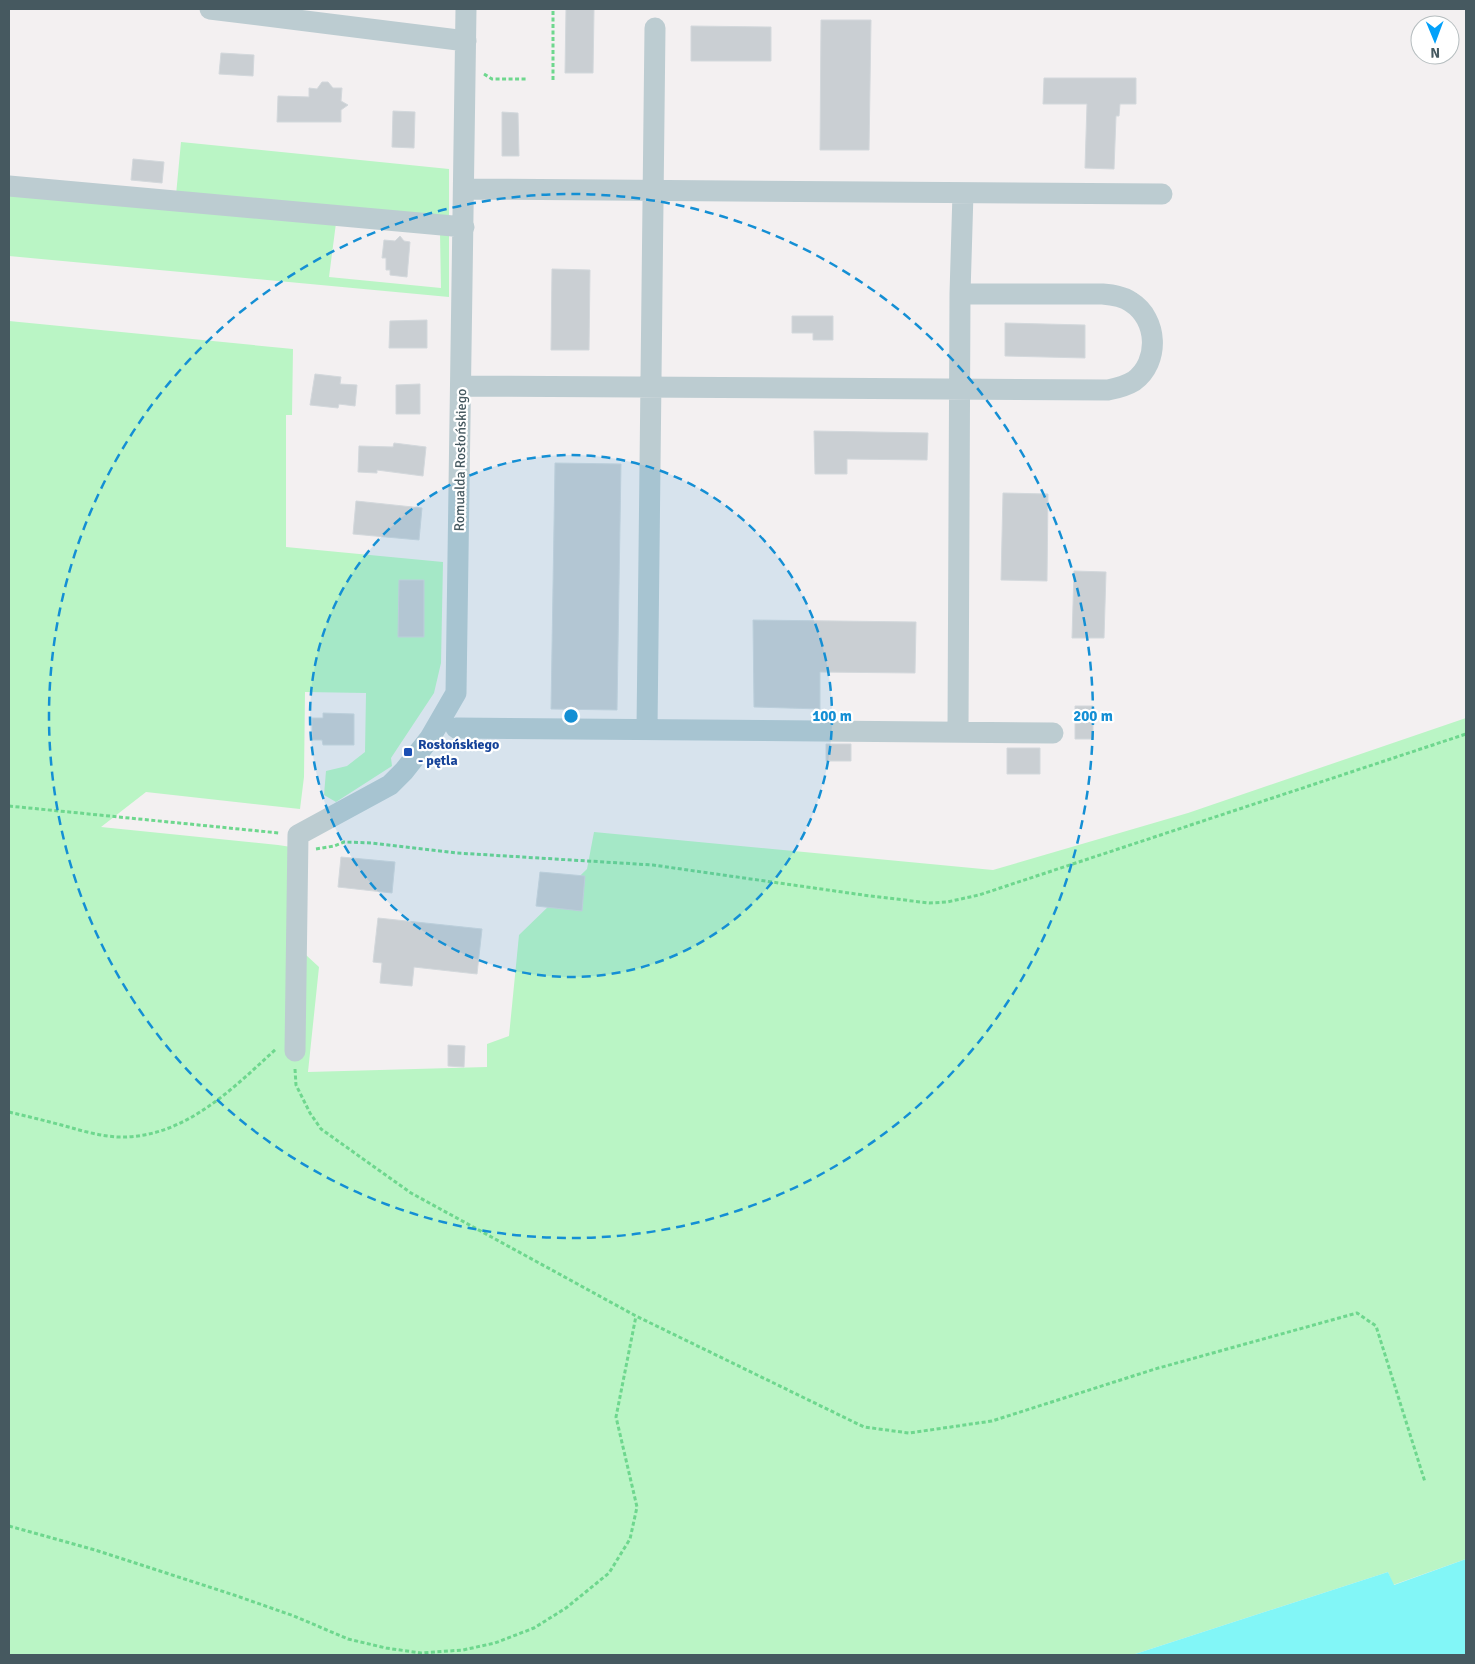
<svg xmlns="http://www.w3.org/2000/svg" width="1475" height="1664" font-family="Signika,sans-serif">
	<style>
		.green { fill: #baf5c5 }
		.water { fill: #82f6f7 }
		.building { fill: #cacfd3; stroke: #d3d8dc }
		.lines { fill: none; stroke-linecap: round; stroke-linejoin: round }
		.path { stroke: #6ed78e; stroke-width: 3; stroke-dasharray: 4 2.5; stroke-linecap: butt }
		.minor { stroke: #bcccd1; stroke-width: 21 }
		.ring { fill: none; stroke: #148fd4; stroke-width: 2.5; stroke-dasharray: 9 6 }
		.transit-dot { fill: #1a4fb4; stroke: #fff; stroke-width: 2 }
		.labels { text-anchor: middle; stroke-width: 4.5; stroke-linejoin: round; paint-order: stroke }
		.street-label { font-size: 14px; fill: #465960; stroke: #fff }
		.transit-label { font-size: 14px; font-weight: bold; fill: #164399; stroke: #fff; text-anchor: start }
		.centre { fill: #148fd4; stroke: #fff; stroke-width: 2.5 }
		.ring-label { font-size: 15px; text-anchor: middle; font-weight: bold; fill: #148fd4; stroke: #fff; stroke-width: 4.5; stroke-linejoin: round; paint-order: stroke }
	</style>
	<rect width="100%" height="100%" fill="#f3f0f1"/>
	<path class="green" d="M181 142 449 169V220L176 195Z
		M9 191 336 223 329 277 441 288 440 233H449V297L9 256Z
		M9 321 293 349 292 415H286V547L443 562 441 663 434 693 391 758 392 766 336 802 324 795 326 771 347 766 365 752 366 693 305 692 304 777 300 809 146 792 101 827 278 845 298 848 306 955 319 967 308 1072 487 1067V1044L509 1036 519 935 587 869 594 832 993 870 1188 813 1466 718V1559L1393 1585 1388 1572 1132 1655H9Z"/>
	<path class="water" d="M1466 1559V1655H1132L1388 1572 1394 1585Z"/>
	<path class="building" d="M566 9H594L593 73H565Z
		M821 20H871L869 150H820Z
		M691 26 771 27V61H691Z
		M221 53 254 55 253 76 219 74Z
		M1044 78H1136V104H1120L1119 116H1116L1114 169 1085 168 1087 104H1043Z
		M322 82H328L333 88H342L341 101 348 105 341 110V122H277L278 96 309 97V88L317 89Z
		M393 111 415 112 414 148 392 147Z
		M502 112 518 113 519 156H502Z
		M133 159 164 162 162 183 131 180Z
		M400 236 404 241 410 242 407 277 390 275V270H386V258H382L384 240 395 241Z
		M552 269 590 270 589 350H551Z
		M792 316H833V340H813V333H792Z
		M427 320V348H389L390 321Z
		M1005 323 1085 325V358L1005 356Z
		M315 374 341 377 340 384 357 385 355 406 339 404 338 408 310 405Z
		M420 384V414H396V385Z
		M814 431 928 433 927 460 847 459V474H815Z
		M394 443 426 447 423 476 377 470V473L358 472 359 446 393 447Z
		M555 463 621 464 617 710 551 709Z
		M1003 493 1048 494 1047 581 1001 580Z
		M356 501 422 508 419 540 353 534Z
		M1074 571 1106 572 1104 638H1072Z
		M399 580H424V637H398Z
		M753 620 916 622 915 673 820 672V709L754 707Z
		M1075 706H1093V739H1075Z
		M323 713 354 714V745H323L322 740H312V718H323Z
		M826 744H851V761H826Z
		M1007 748H1040V774H1007Z
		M341 857 395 862 392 893 338 887Z
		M540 872 585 876 582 911 536 906Z
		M378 918 482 929 477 974 414 967 412 986 380 983 382 963 373 962Z
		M448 1045 465 1046 464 1067 448 1066Z"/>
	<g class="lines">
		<path class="path" d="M484 74 492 79H528
			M553 80V9
			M9 806 279 833
			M316 849 334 846 344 842 372 843 457 853 653 865 863 895 929 903 947 902 979 895 1466 734
			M295 1069 296 1085 310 1113 321 1129 411 1193 636 1316 864 1427 909 1433 992 1421 1155 1369 1357 1313 1376 1326 1425 1482
			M9 1112C30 1117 51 1122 72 1128 86 1132 102 1136 117 1137 183 1139 230 1091 276 1049
			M9 1526 95 1550 234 1595 294 1616 348 1639 386 1648 421 1653 463 1650 495 1643 534 1628 566 1608 609 1573 630 1539 637 1507 616 1417 636 1316"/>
		<path class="minor" d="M210 9 466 41
			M9 186 464 227
			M464 189 1162 194
			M461 386 1108 390C1118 388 1126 386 1134 381 1160 362 1158 319 1131 302 1123 296 1112 295 1102 294H960
			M456 728 1053 733
			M647 729 655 28
			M958 732 960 294 963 193
			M295 1051 298 835 390 785 404 771 430 738 456 693 466 9"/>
	</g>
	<circle cx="571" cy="716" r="261" fill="#148fd4" fill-opacity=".12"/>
	<g class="ring">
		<circle cx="571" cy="716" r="261"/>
		<circle cx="571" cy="716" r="522"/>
	</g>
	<rect class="transit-dot" x="403" y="747" width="10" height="10" rx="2.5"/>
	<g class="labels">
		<g class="street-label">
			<text transform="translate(460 460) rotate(-89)" y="5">Romualda Rosłońskiego</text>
		</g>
		<g class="transit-label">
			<text x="418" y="749">Rosłońskiego<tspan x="418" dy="16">- pętla</tspan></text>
		</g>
	</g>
	<circle cx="571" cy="716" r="8" class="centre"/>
	<g class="ring-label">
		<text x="832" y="721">100 m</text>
		<text x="1093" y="721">200 m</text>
	</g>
	<rect width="1475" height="1664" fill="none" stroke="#465960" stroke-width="20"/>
	<g transform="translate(1435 40) rotate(179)"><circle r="24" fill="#ffffff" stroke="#b5bdbf"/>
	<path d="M0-4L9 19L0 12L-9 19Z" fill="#03a1fa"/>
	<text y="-8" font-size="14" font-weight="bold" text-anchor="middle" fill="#465960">N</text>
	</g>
</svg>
